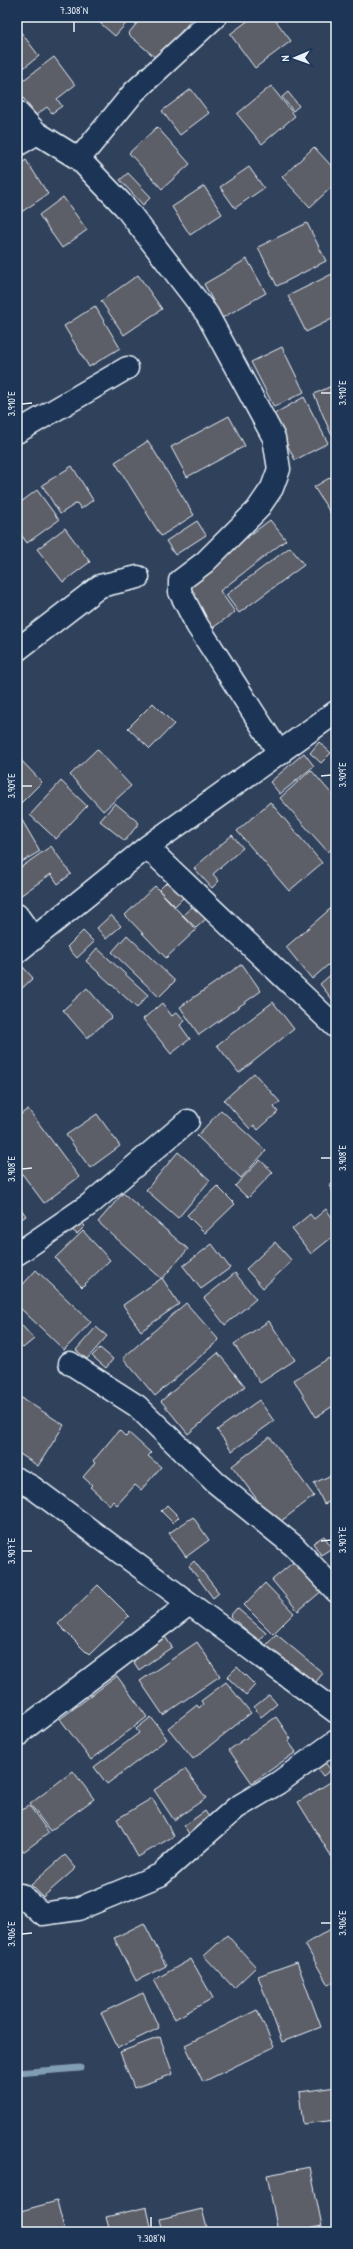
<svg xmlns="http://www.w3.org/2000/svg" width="353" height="2249" font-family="'Patrick Hand',sans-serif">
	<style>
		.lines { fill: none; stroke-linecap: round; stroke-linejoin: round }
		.stream { stroke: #829eb4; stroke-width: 7 }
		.building { fill: #5d5e67; stroke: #e8f1f8 }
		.minor-casing { stroke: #e8f1f8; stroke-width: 25 }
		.minor { stroke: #1d3557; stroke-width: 22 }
		.ticks { fill: none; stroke: #e8f1f8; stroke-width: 1.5 }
		.neatline { fill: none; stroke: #e8f1f8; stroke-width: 1.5 }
		.ticks-label { font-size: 10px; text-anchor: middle; fill: #e8f1f8 }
	</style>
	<rect width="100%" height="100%" fill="#30415c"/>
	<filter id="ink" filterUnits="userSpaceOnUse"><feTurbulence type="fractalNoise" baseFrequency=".025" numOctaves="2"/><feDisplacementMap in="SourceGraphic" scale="8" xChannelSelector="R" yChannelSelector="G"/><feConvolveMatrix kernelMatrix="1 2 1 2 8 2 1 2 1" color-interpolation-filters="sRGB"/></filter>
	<g filter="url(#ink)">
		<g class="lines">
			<path class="stream" d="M17 2073 80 2068"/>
		</g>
		<path class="building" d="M93 17H127L130 19 115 36Z
			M142 17H194L157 59 128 34Z
			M253 17H273L291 41 255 68 230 34Z
			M17 27 39 56 17 73Z
			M54 57 75 85 57 99 62 106 52 113 47 107 36 115 17 90V85Z
			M271 86 295 116 262 144 237 114Z
			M191 89 209 113 180 135 162 111Z
			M288 92 299 106 293 111 282 97Z
			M157 127 190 164 162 189 129 153Z
			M314 147 336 171V183L310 207 282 177Z
			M26 160 48 194 17 215V166Z
			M249 167 264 188 235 208 220 187Z
			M128 173 151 197 143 205 120 180Z
			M204 186 222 214 190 235 172 207Z
			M63 197 87 230 62 248 39 215Z
			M307 223 326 261 277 286 258 247Z
			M247 259 266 293 222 318 204 284Z
			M336 272V317L306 332 288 296Z
			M138 275 162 309 124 335 101 301Z
			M95 306 120 348 89 367 64 326Z
			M282 347 304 392 274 407 251 362Z
			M336 384V431L331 434 314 394Z
			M304 397 328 443 295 460 272 415Z
			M229 416 245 446 187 477 171 447Z
			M148 441 194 515 161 536 115 462Z
			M72 466 93 500 81 509 77 503 60 514 42 485Z
			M336 474V522L314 487Z
			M37 490 59 520 27 543 17 529V505Z
			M270 520 286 540 220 591 235 612 211 629 180 588Z
			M197 521 206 535 175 555 166 541Z
			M65 528 90 562 63 582 37 549Z
			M290 547 304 565 239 613 226 595Z
			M153 703 174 724 150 749 128 728Z
			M319 742 331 753 321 763 310 753Z
			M97 749 131 786 103 811 70 775Z
			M304 753 314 766 280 794 270 782Z
			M17 756 42 782 17 807Z
			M311 770 336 799V845L328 852 280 798Z
			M61 781 87 806 56 839 30 815Z
			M270 802 322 863 289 891 237 831Z
			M115 803 139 823 125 841 100 821Z
			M19 815 40 851 17 865V816Z
			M232 835 243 848 213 874 219 881 212 888 194 868Z
			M51 846 71 874 58 884 51 874 17 898V870Z
			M169 880 185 896 175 906 159 890Z
			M155 886 196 930 166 958 125 915Z
			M336 904V958L312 979 286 947Z
			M194 905 207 918 196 928 183 915Z
			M111 915 121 926 106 939 97 928Z
			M83 931 94 942 77 958 67 947Z
			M127 935 175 981 159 997 112 952Z
			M97 948 148 995 137 1008 86 961Z
			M242 964 261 991 199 1035 180 1007Z
			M23 967 33 978 17 993V973Z
			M336 970V1004L320 984Z
			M87 988 112 1017 87 1038 63 1010Z
			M273 1002 294 1029 239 1073 217 1045Z
			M162 1003 172 1016 177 1012 185 1021 180 1025 190 1039 171 1054 143 1019Z
			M254 1073 280 1102 274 1107 278 1112 258 1130 254 1125 250 1129 224 1100Z
			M28 1109 79 1177 44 1203 17 1167V1117Z
			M221 1110 266 1151 241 1178 197 1136Z
			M97 1114 120 1146 90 1168 66 1135Z
			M178 1152 210 1180 178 1218 146 1190Z
			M260 1160 273 1172 248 1198 235 1186Z
			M336 1181V1194L335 1195 329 1186Z
			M217 1186 235 1204 205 1233 187 1215Z
			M123 1193 188 1249 162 1279 98 1222Z
			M17 1203 26 1216 17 1222Z
			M326 1209 336 1223V1234L311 1254 292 1229 310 1214 314 1219Z
			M80 1221 85 1226 77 1234 71 1229Z
			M83 1231 110 1260 82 1287 55 1258Z
			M275 1242 292 1261 263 1288 246 1269Z
			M212 1244 230 1268 201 1289 183 1266Z
			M36 1270 91 1322 64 1350 17 1305V1291Z
			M235 1273 256 1299 225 1325 204 1298Z
			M162 1278 179 1304 141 1331 123 1305Z
			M186 1303 219 1340 155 1396 123 1358Z
			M17 1320 34 1339 23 1348 17 1341Z
			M269 1321 295 1360 260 1383 234 1344Z
			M96 1327 107 1336 87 1359 76 1350Z
			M100 1348 113 1359 106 1368 92 1356Z
			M218 1353 245 1386 188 1434 161 1401Z
			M329 1358 336 1370V1404L316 1417 294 1380Z
			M17 1395 64 1425 38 1466 17 1452Z
			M259 1400 274 1421 232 1451 217 1430Z
			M119 1430 126 1437 129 1433 151 1453 148 1456 161 1467 141 1490 135 1485 117 1505 113 1501 110 1505 90 1487 92 1485 83 1477 95 1463 93 1461Z
			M270 1437 314 1496 276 1525 232 1466Z
			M336 1473V1499L324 1504 314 1483Z
			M167 1505 179 1517 173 1523 161 1511Z
			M193 1517 209 1540 186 1557 169 1533Z
			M324 1536 332 1548 321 1555 313 1543Z
			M297 1559 323 1590 298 1611 272 1580Z
			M194 1561 219 1593 213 1598 189 1566Z
			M265 1583 294 1613 273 1634 244 1605Z
			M98 1585 129 1616 89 1655 58 1624Z
			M237 1608 266 1633 259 1641 230 1616Z
			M276 1634 323 1673 312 1687 264 1648Z
			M164 1635 172 1647 139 1670 131 1658Z
			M197 1642 220 1676 163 1715 140 1681Z
			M237 1667 255 1685 246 1695 227 1677Z
			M117 1676 147 1717 91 1760 60 1719Z
			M226 1682 251 1713 193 1759 168 1728 197 1705 199 1708 203 1704 201 1701Z
			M269 1695 277 1704 261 1717 254 1707Z
			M151 1717 167 1739 107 1784 94 1767 139 1733 136 1729Z
			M276 1717 291 1739 288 1741 296 1752 252 1783 229 1750Z
			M323 1760 331 1770 323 1776 315 1766Z
			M185 1769 206 1798 174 1820 154 1790Z
			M73 1771 94 1799 50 1831 30 1804Z
			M332 1781 336 1788V1864L298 1802Z
			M152 1798 174 1836 138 1857 117 1819Z
			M29 1805 49 1833 23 1852 17 1843V1814Z
			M205 1811 213 1823 192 1838 184 1826Z
			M65 1855 76 1868 43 1897 31 1885Z
			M144 1923 166 1966 136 1981 114 1938Z
			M336 1926V1981L328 1985 305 1944Z
			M227 1935 256 1967 234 1988 204 1956Z
			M191 1959 213 1998 175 2019 154 1980Z
			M297 1962 321 2027 282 2042 258 1976Z
			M143 1993 159 2028 118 2048 101 2013Z
			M257 2010 274 2047 203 2082 185 2045Z
			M160 2037 173 2074 134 2088 120 2052Z
			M336 2087V2120L303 2124 299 2092Z
			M310 2167 322 2226 292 2232H278L267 2175Z
			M57 2201 65 2232H21L17 2212Z
			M147 2207 152 2232H110L106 2217Z
			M202 2209 208 2232H163L160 2219Z"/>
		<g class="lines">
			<g class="minor-casing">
				<path id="minor" d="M17 112 37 133 79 159 125 207 207 314 274 438 279 469 272 488 257 510 205 562 180 581V592L197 625 280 754
					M17 145 37 133
					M79 159 134 92 215 17
					M17 432 127 368
					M17 650 100 586 138 577
					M147 847 336 1027
					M17 915 34 939
					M17 952 147 847 336 712
					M17 1254 90 1204 188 1121
					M70 1363 137 1406 215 1482 294 1546 336 1591
					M17 1479 32 1487 336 1712
					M17 1737 24 1729 189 1604
					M17 1895H21L42 1914 78 1909 160 1875 236 1808 278 1783 336 1741"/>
			</g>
			<use href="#minor" class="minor"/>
		</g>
	</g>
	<path class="ticks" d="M74 22V32M321 393H331M22 404 32 403M321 776 331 775M22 786H32M321 1158H331M22 1169 32 1168M321 1541 331 1540M22 1551H32M321 1923H331M22 1934 32 1933M151 2217V2227"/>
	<rect width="353" height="2249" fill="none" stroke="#1d3557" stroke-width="44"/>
	<g transform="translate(295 58) rotate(268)" stroke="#1d3557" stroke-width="3" paint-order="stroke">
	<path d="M0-3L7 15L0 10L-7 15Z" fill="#e8f1f8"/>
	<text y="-6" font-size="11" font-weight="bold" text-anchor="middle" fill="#e8f1f8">N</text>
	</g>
	<rect x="22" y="22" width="309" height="2205" class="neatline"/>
	<g class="ticks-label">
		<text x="74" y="14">7.308°N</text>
		<text transform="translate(342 393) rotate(-90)" y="4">3.910°E</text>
		<text transform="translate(11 404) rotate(-90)" y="4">3.910°E</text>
		<text transform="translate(342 775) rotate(-90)" y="4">3.909°E</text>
		<text transform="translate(11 786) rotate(-90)" y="4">3.909°E</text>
		<text transform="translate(342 1158) rotate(-90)" y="4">3.908°E</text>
		<text transform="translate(11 1169) rotate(-90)" y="4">3.908°E</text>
		<text transform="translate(342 1540) rotate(-90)" y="4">3.907°E</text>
		<text transform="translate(11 1551) rotate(-90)" y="4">3.907°E</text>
		<text transform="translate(342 1923) rotate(-90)" y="4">3.906°E</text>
		<text transform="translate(11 1934) rotate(-90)" y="4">3.906°E</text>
		<text x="151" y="2242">7.308°N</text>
	</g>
</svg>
